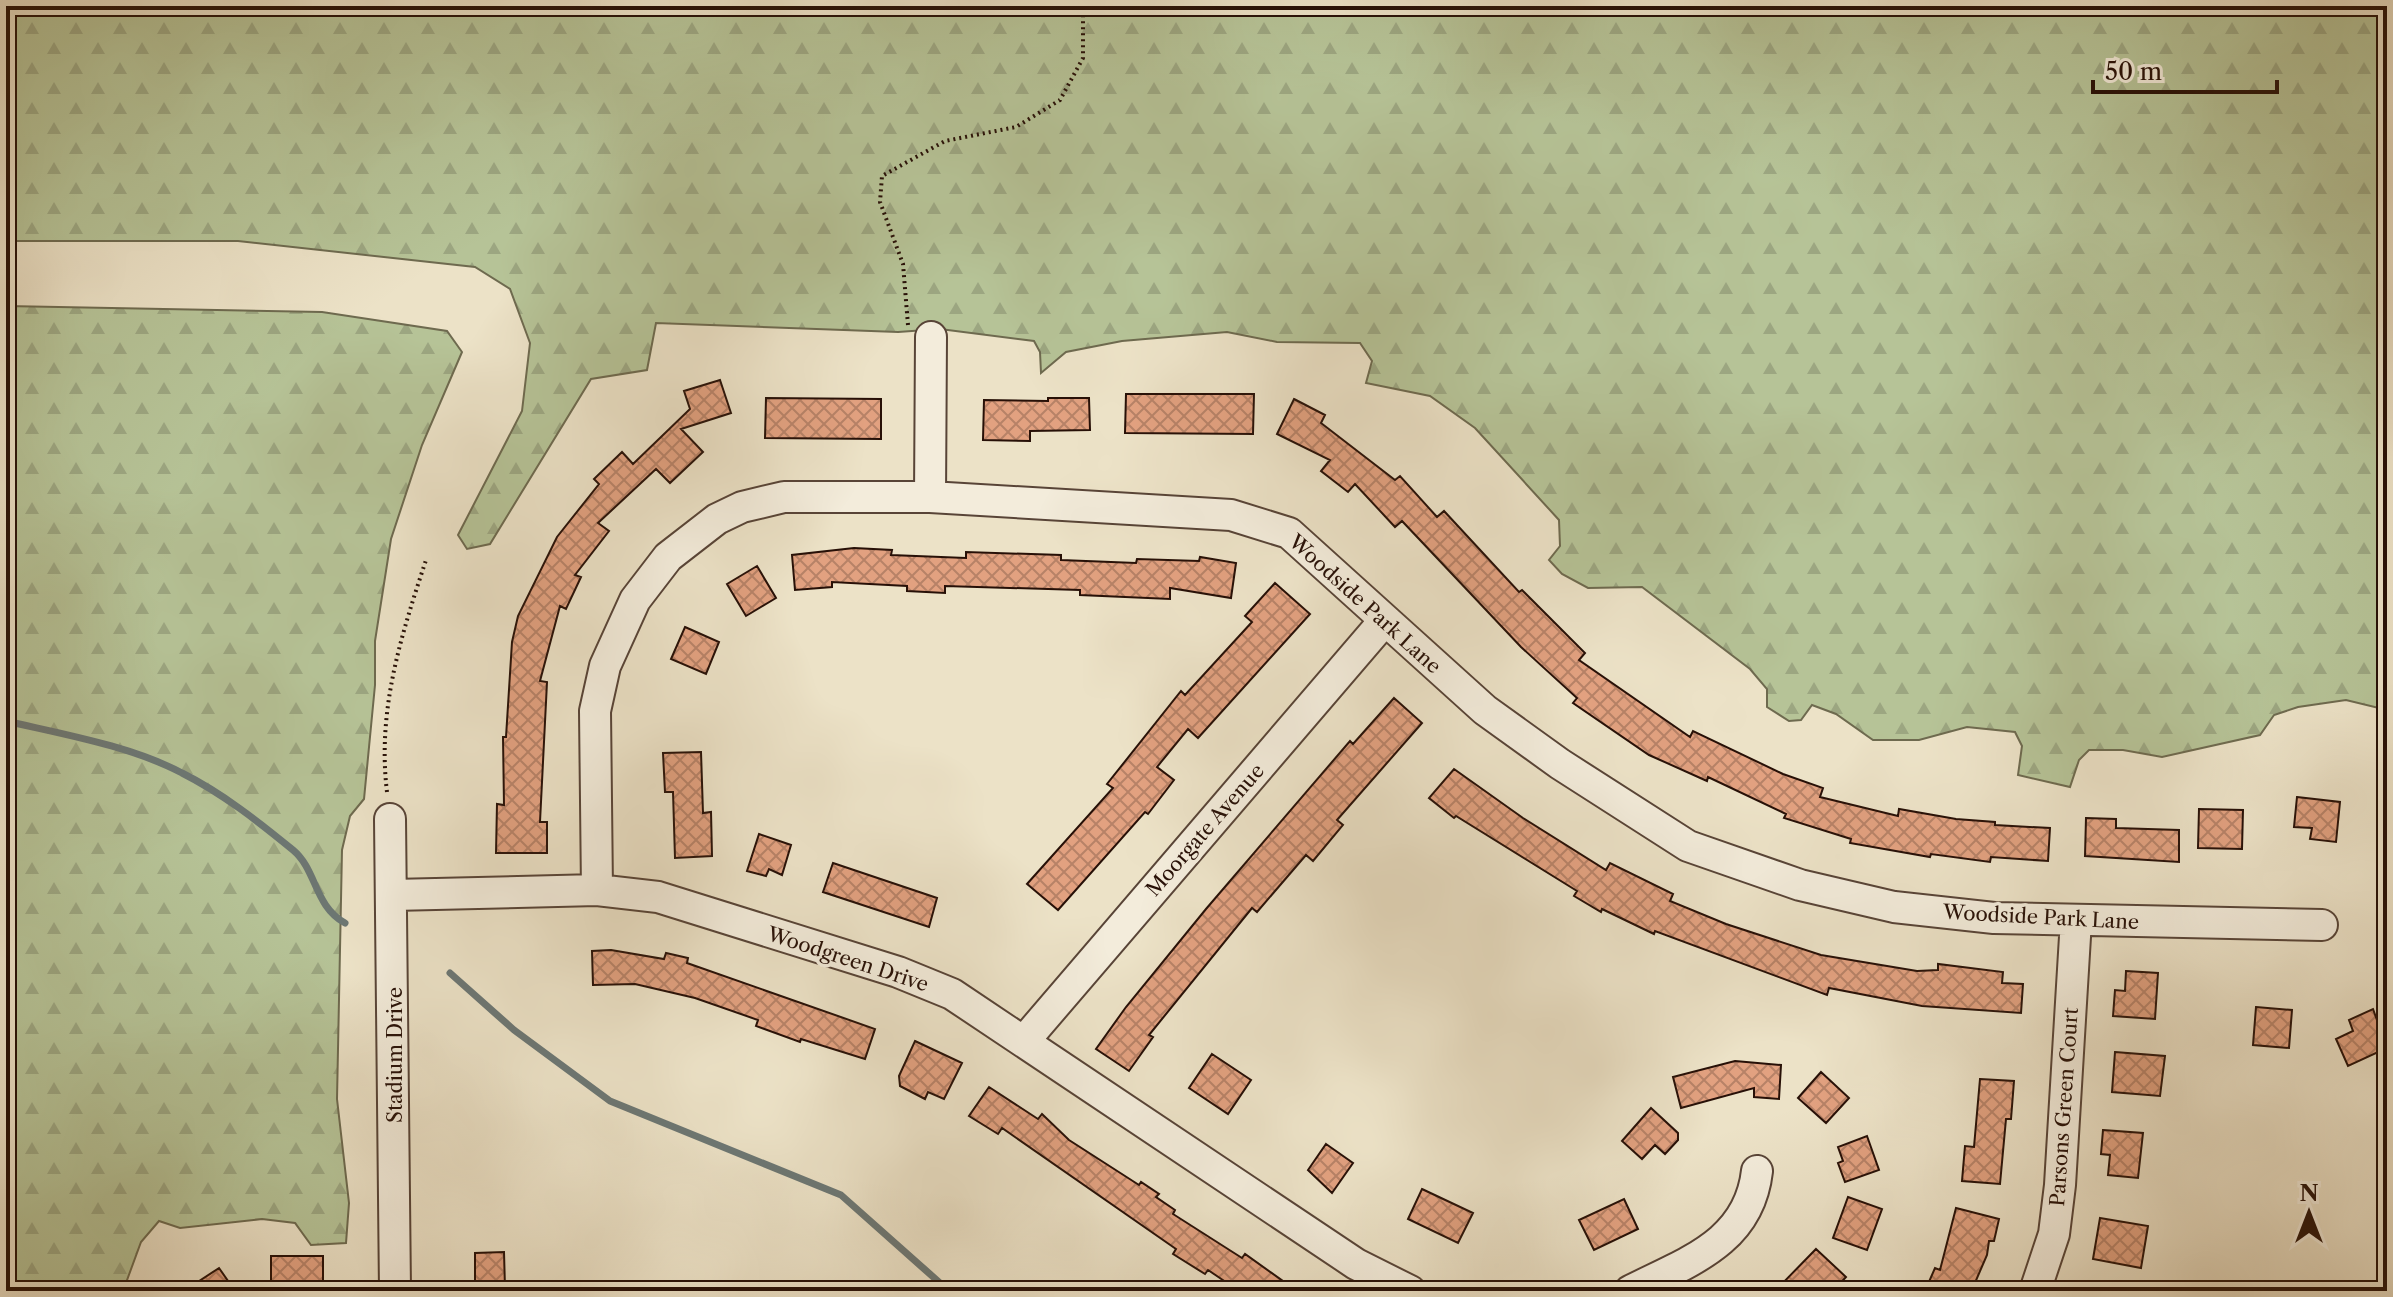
<svg xmlns="http://www.w3.org/2000/svg" width="2393" height="1297" font-family="'Libre Caslon Text',serif">
	<style>
		.forest { fill: url(#forest-firs); stroke: #6e6a4f; stroke-width: 2 }
		.lines { fill: none; stroke-linecap: round; stroke-linejoin: round }
		.stream { stroke: #6c7774; stroke-width: 7 }
		.building { fill: url(#building-cross-hatch); stroke: #271007; stroke-width: 2 }
		.minor-casing { stroke: #584437; stroke-width: 34 }
		.path { stroke: #271007; stroke-width: 4; stroke-dasharray: 2 4; stroke-linecap: butt }
		.minor { stroke: #f3ecdb; stroke-width: 30 }
		.labels { text-anchor: middle; stroke-width: 7; stroke-linejoin: round; paint-order: stroke }
		.street-label { font-size: 20px; fill: #271007; stroke: #f3ecdb }
	</style>
	<defs>
		<pattern id="forest-firs" width="22" height="20" patternUnits="userSpaceOnUse" patternTransform="scale(2)"><rect width="22" height="20" fill="#b6c397"/><path d="M5 1l3.5 6h-7zM16 11l3.5 6h-7z" fill="#9ca681"/></pattern>
		<pattern id="building-cross-hatch" width="8" height="8" patternUnits="userSpaceOnUse" patternTransform="scale(2)"><rect width="8" height="8" fill="#e2a180"/><path d="M0 0l8 8M0 8l8-8" fill="none" stroke="#b78267"/></pattern>
	</defs>
	<rect width="100%" height="100%" fill="#ece2c7"/>
	<filter id="stains"><feTurbulence type="fractalNoise" baseFrequency=".0025" numOctaves="4"/><feColorMatrix values="0 0 0 0 .2 0 0 0 0 .09 0 0 0 0 .02 0 0 0 .5 -.17"/></filter>
	<radialGradient id="worn" r=".72"><stop offset=".6" stop-color="#630" stop-opacity="0"/><stop offset="1" stop-color="#630" stop-opacity=".3"/></radialGradient>
	<path class="forest" d="M6 6H2387V710L2346 700 2298 707 2274 715 2260 735 2162 757 2123 750H2089L2079 760 2070 787 2018 775 2022 746 2015 732 1967 727 1919 740H1873L1836 714 1812 705 1801 720 1789 721 1767 707V689L1750 669 1642 587 1588 588 1562 574 1549 560 1560 546 1559 520 1475 428 1430 396 1366 383 1372 361 1360 343 1277 342 1227 332 1122 341 1066 352 1041 373 1040 352 1034 341 940 329 898 332 656 323 647 370 591 379 490 544 467 549 458 535 522 411 530 343 510 289 475 267 238 241H6Z
		M6 306 322 312 447 331 462 352 422 445 391 539 375 641V685L364 799 350 816 342 850 337 1099 349 1203 346 1243 311 1245 295 1223 262 1219 180 1228 159 1221 141 1242 123 1291H6Z"/>
	<g class="lines">
		<path class="stream" d="M6 721C62 734 131 746 182 773 222 793 259 822 293 850 317 870 314 906 345 923
			M450 973 514 1030 610 1101 841 1195 949 1291"/>
	</g>
	<path class="building" d="M720 380 731 413 681 429 703 452 670 483 656 469 598 523 609 531 575 575 581 577 566 609 560 606 540 681 547 682 540 822H547V853H496L497 804 504 805 503 737H506L512 642 518 616 557 537 599 484 594 479 622 452 633 464 690 409 684 391Z
		M1126 394H1254L1253 434 1125 433Z
		M766 398 881 399V439L765 438Z
		M1048 398H1089L1090 430 1030 431V441L983 440 984 400 1048 401Z
		M1294 399 1325 415 1321 423 1395 480 1400 476 1437 517 1444 511 1519 592 1522 590 1585 653 1579 660 1690 737 1693 731 1783 774 1823 788 1820 797 1898 816 1899 809 1956 819 1995 822V825L2050 828 2048 861 1991 857 1990 862 1931 854 1930 857 1850 843 1851 839 1784 818 1786 814 1708 777 1707 781 1649 755 1573 703 1577 698 1521 647 1402 521 1395 527 1355 484 1348 492 1321 471 1330 460 1277 434Z
		M854 548 892 550 891 555 966 558V552L1061 555V560L1136 563 1137 559 1199 561 1200 557 1236 563 1231 598 1170 588V599L1080 595V590L945 586V593L907 591V586L832 582V587L795 590 792 555Z
		M757 566 776 598 746 616 727 584Z
		M1275 583 1310 614 1198 738 1188 729 1157 767 1174 780 1148 814 1145 812 1058 910 1027 884 1113 788 1107 784 1181 691 1185 695 1252 622 1245 616Z
		M685 627 719 642 706 674 671 659Z
		M1394 698 1422 723 1337 820 1343 825 1313 861 1306 855 1257 912 1252 908 1149 1035 1153 1037 1129 1071 1096 1049 1126 1007 1206 909 1350 741 1353 744Z
		M701 752 703 813 711 812 712 856 675 858 673 792H665L663 753Z
		M1454 769 1523 818 1606 870 1610 863 1673 894 1670 901 1726 924 1821 955 1917 971 1938 970V964L2003 972 2002 983 2023 984 2021 1013 1922 1006 1829 988 1827 995 1655 931 1654 934 1602 909 1601 912 1574 896 1577 891 1456 816 1454 818 1429 798Z
		M2297 797 2340 802 2336 842 2310 839 2312 828 2294 827Z
		M2199 809 2243 810 2242 849 2198 848Z
		M2086 818 2116 819V828L2179 830V862L2085 856Z
		M759 834 791 845 782 875 769 869 766 876 747 871Z
		M833 863 937 898 929 927 823 892Z
		M611 950 664 959 666 953 688 958 687 963 875 1029 865 1059 801 1039 800 1042 756 1026 758 1020 695 998 635 984 593 985 592 951Z
		M2126 971 2158 973 2155 1019 2113 1016 2115 990 2125 991Z
		M2256 1007 2292 1010 2289 1048 2253 1045Z
		M2373 1009 2387 1048 2348 1066 2336 1039 2353 1031 2349 1020Z
		M915 1041 962 1063 944 1099 928 1092 925 1099 900 1086 899 1076Z
		M2115 1052 2165 1056 2160 1096 2112 1092Z
		M1212 1054 1251 1080 1228 1114 1189 1088Z
		M1735 1061 1781 1065 1779 1099 1754 1097V1088L1681 1108 1673 1077Z
		M1821 1072 1849 1098 1826 1123 1798 1098Z
		M1980 1079 2014 1081 2011 1119H2006L2000 1184 1962 1181 1965 1146 1974 1147Z
		M989 1087 1038 1119 1042 1114 1069 1140 1139 1185 1141 1182 1159 1194 1156 1197 1175 1210 1173 1214 1242 1258 1245 1254 1297 1291H1239L1208 1270 1205 1274 1173 1254 1176 1249 1002 1128 998 1134 969 1116Z
		M1651 1108 1678 1133V1140L1665 1154 1655 1145 1642 1159 1622 1141Z
		M2103 1130 2143 1133 2138 1178 2108 1175 2110 1155 2101 1154Z
		M1867 1136 1879 1170 1845 1182 1838 1163 1843 1161 1838 1147Z
		M1326 1144 1353 1163 1332 1193 1308 1170Z
		M1422 1189 1473 1213 1458 1243 1408 1219Z
		M1848 1197 1882 1209 1867 1250 1833 1238Z
		M1624 1199 1638 1229 1594 1250 1579 1220Z
		M1956 1208 1999 1219 1994 1241H1989L1987 1255 1974 1285 1986 1291H1925L1935 1268 1940 1270Z
		M2100 1218 2148 1226 2141 1268 2093 1259Z
		M1816 1249 1846 1277 1833 1291H1775Z
		M504 1252 505 1288H475V1253Z
		M271 1256H323V1291H271Z
		M219 1268 235 1291H184Z"/>
	<g class="lines">
		<g class="minor-casing">
			<path id="minor" d="M930 497 931 337
				M390 819 395 1291
				M597 890 595 711 605 666 635 600 668 557 717 519 742 507 784 497H930L1231 515 1289 533 1485 710 1560 764 1688 846 1800 885 1894 907 1994 918 2322 925
				M393 895 597 890 658 897 898 972 952 994 1356 1264 1410 1291
				M1025 1040 1385 620
				M1630 1291C1687 1262 1749 1243 1757 1171
				M2035 1291 2054 1234 2060 1185 2076 920"/>
		</g>
		<path class="path" d="M908 325 903 264 880 202 882 176 945 141 1016 127 1060 100 1083 58V6
			M387 792C377 710 401 636 426 560"/>
		<use href="#minor" class="minor"/>
	</g>
	<g class="labels">
		<g class="street-label">
			<text transform="translate(1365 604) rotate(42)" y="7">Woodside Park Lane</text>
			<text transform="translate(1205 830) rotate(-49)" y="7">Moorgate Avenue</text>
			<text transform="translate(2041 917) rotate(3)" y="7">Woodside Park Lane</text>
			<text transform="translate(848 959) rotate(18)" y="7">Woodgreen Drive</text>
			<text transform="translate(395 1055) rotate(-90)" y="7">Stadium Drive</text>
			<text transform="translate(2064 1107) rotate(-86)" y="7">Parsons Green Court</text>
		</g>
	</g>
	<rect width="2393" height="1297" fill="none" stroke="#ece2c7" stroke-width="32"/>
	<rect x="8" y="8" width="2377" height="1281" fill="none" stroke="#271007" stroke-width="4"/>
	<rect x="16" y="16" width="2361" height="1265" fill="none" stroke="#271007" stroke-width="2"/>
	<g transform="translate(2309 1213)" stroke="#f3ecdb" stroke-width="6" paint-order="stroke">
	<path d="M0-6L14 30L0 20L-14 30Z" fill="#271007"/>
	<text y="-12" font-size="22" font-weight="bold" text-anchor="middle" fill="#271007">N</text>
	</g>
	<path d="M2093 80v12h184v-12" fill="none" stroke="#271007" stroke-width="4"/>
	<text x="2105" y="80" font-size="24" fill="#271007" stroke="#f3ecdb" stroke-width="6" paint-order="stroke">50 m</text>
	<rect width="100%" height="100%" filter="url(#stains)"/>
	<rect width="100%" height="100%" fill="url(#worn)"/>
</svg>
